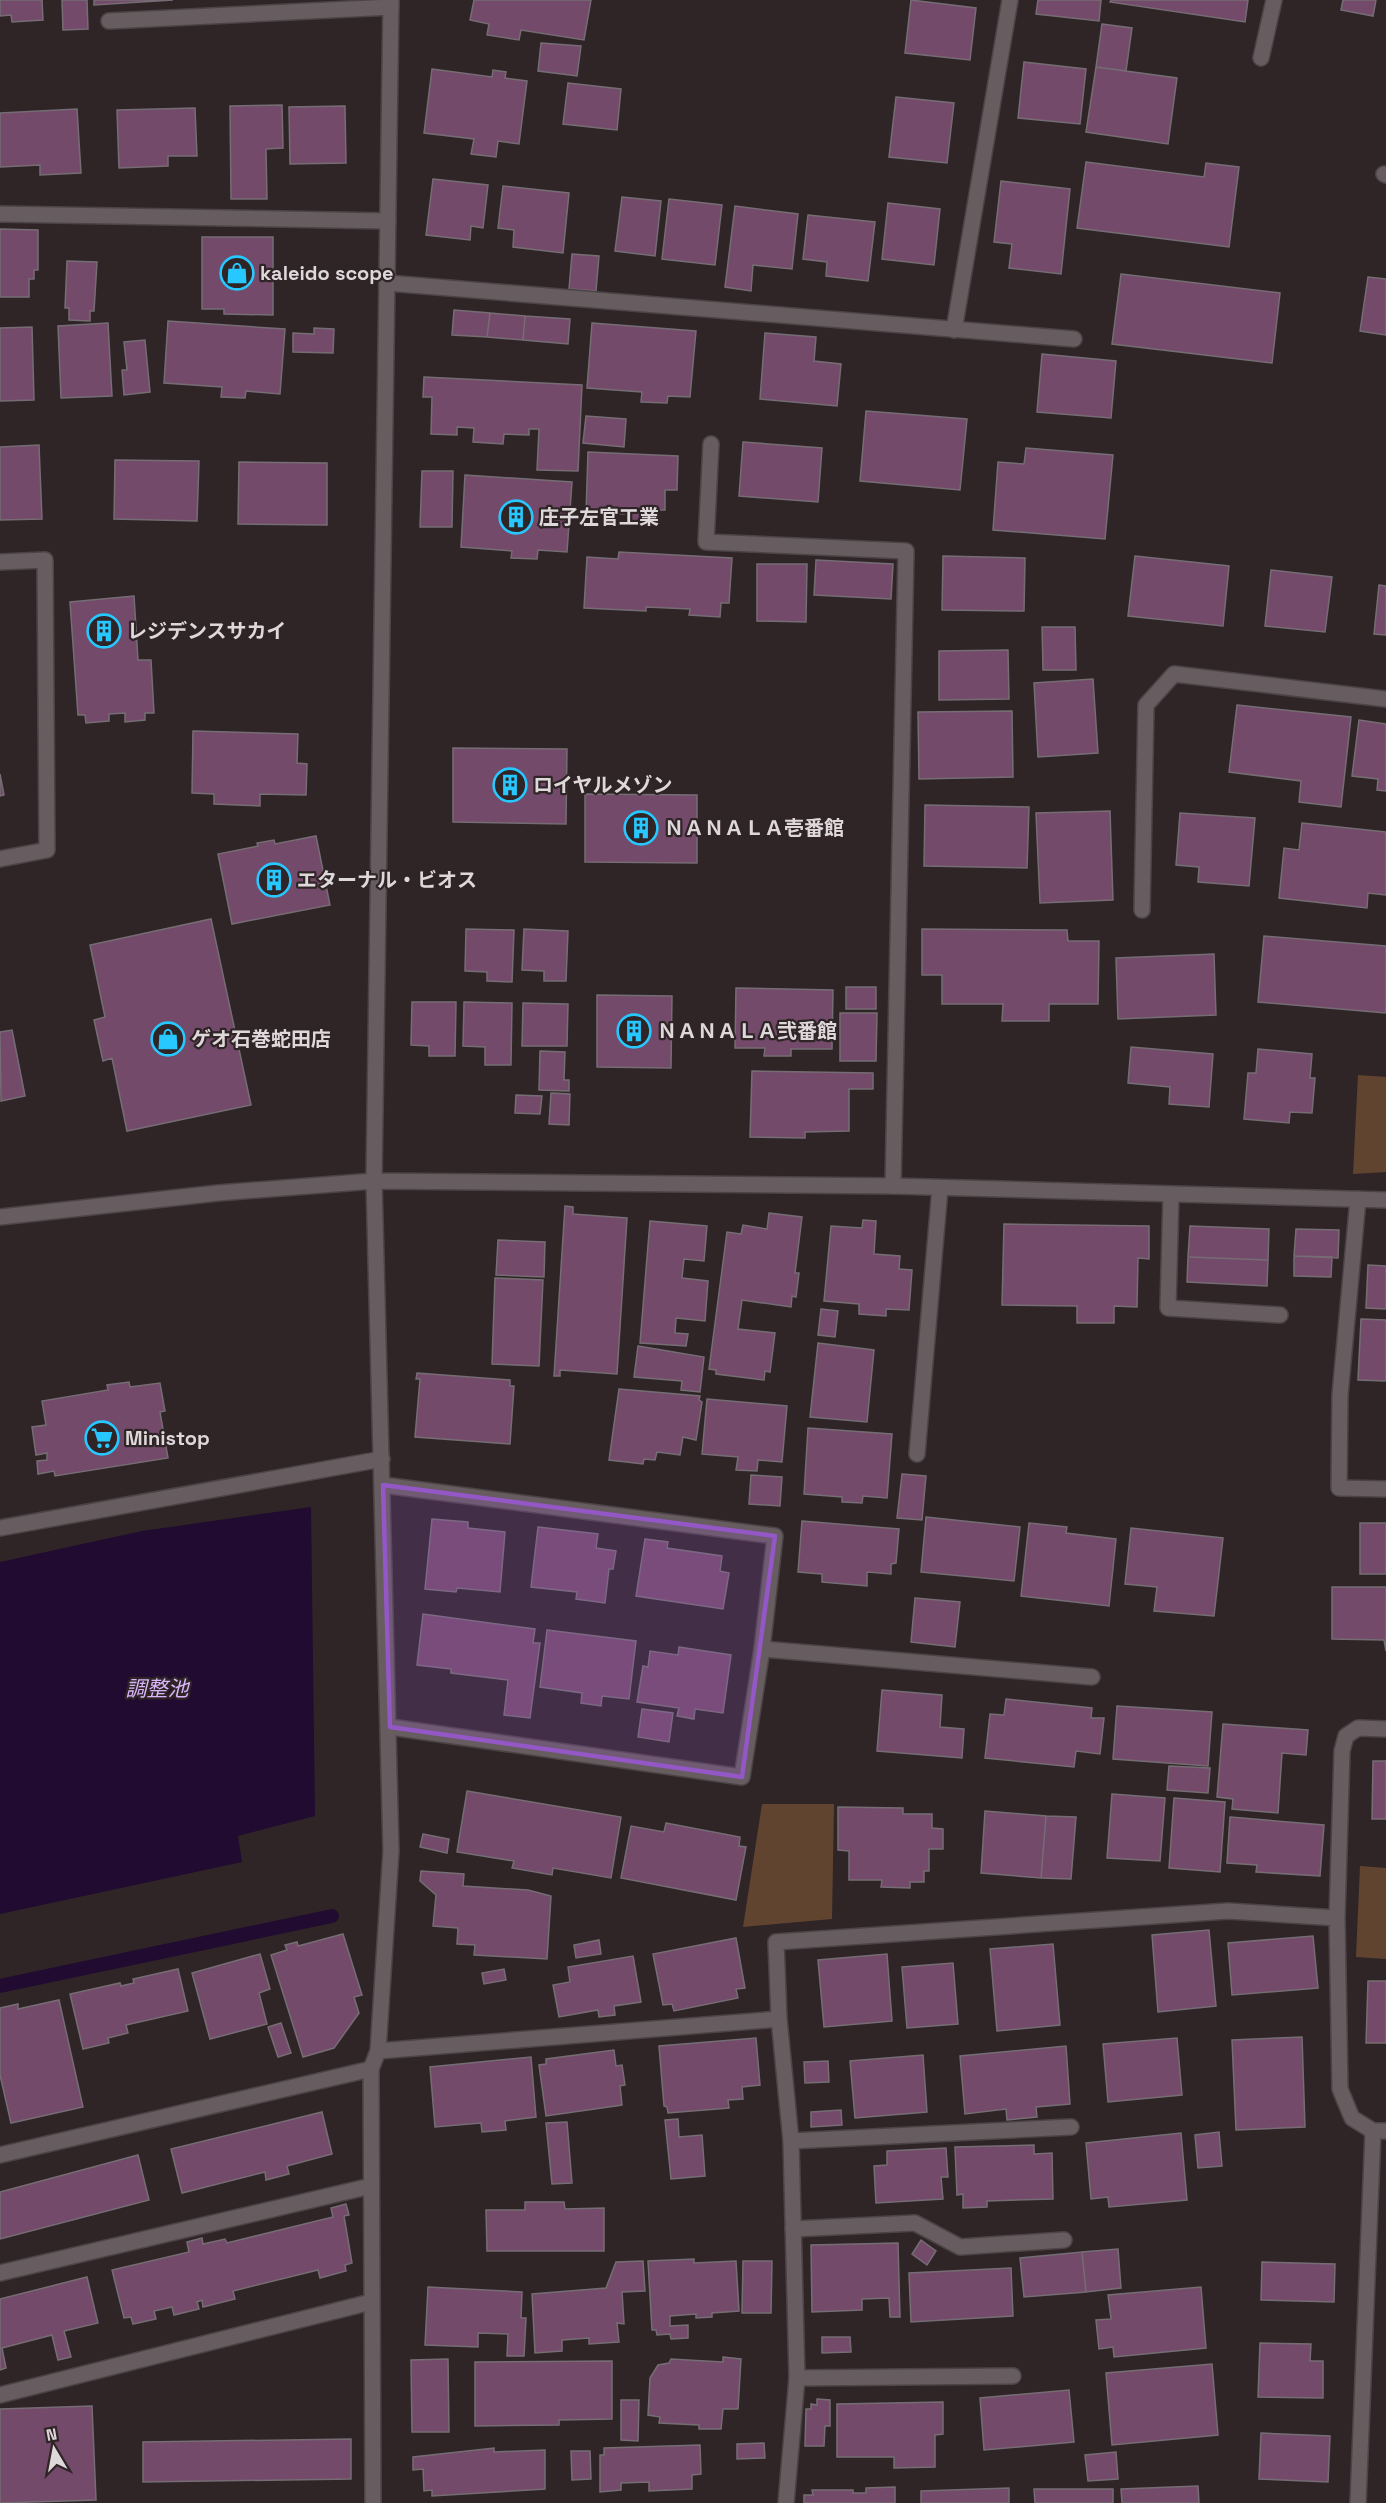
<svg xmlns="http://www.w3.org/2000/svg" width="1386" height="2503" font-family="'Space Grotesk','Noto Sans JP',sans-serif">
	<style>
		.green { fill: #61442f }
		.water { fill: #210b30 }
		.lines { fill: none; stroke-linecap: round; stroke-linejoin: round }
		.stream { stroke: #210b30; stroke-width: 14 }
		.building { fill: #734a6a; stroke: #766d74; stroke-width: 1.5 }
		.lane-casing { stroke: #4b4345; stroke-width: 18 }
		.street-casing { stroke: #4b4345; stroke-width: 18 }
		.secondary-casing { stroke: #4b4345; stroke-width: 18 }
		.lane { stroke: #675c5f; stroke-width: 15 }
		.street { stroke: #675c5f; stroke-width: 15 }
		.secondary { stroke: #675c5f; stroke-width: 15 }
		.marked { fill: #9457c6; fill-opacity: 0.2; stroke: #9457c6; stroke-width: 4.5; stroke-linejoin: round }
		.labels { text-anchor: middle; stroke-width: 4.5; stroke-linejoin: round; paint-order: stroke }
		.poi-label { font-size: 20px; font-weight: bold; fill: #dfd8da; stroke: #2f2527; text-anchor: start }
		.water-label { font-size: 21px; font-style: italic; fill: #d9b5fa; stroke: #2f2527 }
	</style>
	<rect width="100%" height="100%" fill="#2f2527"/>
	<path class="green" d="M1358 1075 1386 1077V1172L1353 1174Z
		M762 1804H834L832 1919 743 1927Z
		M1360 1866 1386 1868V1959L1356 1957Z"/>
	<path class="water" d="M311 1507 315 1816 238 1836 242 1862 0 1914V1562L142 1531Z"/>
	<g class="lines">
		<path class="stream" d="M0 1986 332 1916"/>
	</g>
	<path class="building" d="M0 0H42L43 20 12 22 11 15 0 16Z
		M62 0H87L88 29 63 30Z
		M94 0H173L94 5Z
		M474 0H591L584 40 521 30 519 40 487 35 489 24 470 20Z
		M911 0 976 8 970 60 905 53Z
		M1038 0H1101L1099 21 1036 14Z
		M1111 0H1248L1245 22 1110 2Z
		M1343 0H1376L1373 16 1341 10Z
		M1102 24 1132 28 1126 71 1096 67Z
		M541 43 581 46 577 76 538 71Z
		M1024 62 1086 69 1080 124 1018 118Z
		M1096 67 1177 78 1168 144 1086 132Z
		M432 69 492 77 493 70 506 72 505 78 527 81 519 144 498 141 496 157 471 154 474 139 424 133Z
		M568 83 621 89 617 130 563 124Z
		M896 97 954 103 947 163 889 157Z
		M282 105 283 148 266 149 267 199H231L230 106Z
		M345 106 346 163 290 164 289 107Z
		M195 108 197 156H168V166L119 168 117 110Z
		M77 109 81 173 40 175V165L0 167V113Z
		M1086 162 1204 177 1206 163 1239 167 1229 247 1077 228Z
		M433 179 488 185 483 228 471 226 470 240 426 235Z
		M1001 181 1070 189 1061 274 1009 268 1012 244 994 242Z
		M503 186 569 193 563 253 513 247 514 230 498 228Z
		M622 197 661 201 655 256 615 251Z
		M669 199 722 205 715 265 662 259Z
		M888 203 940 209 934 265 882 259Z
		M735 206 798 214 792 269 753 265 751 291 725 287Z
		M808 215 875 222 868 281 826 276 827 262 803 259Z
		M0 229 38 230V270H34V279H29V297H0Z
		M202 237H273V315L224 314V309H202Z
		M572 254 599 256 596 291 569 289Z
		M67 261 97 262 94 311H90V321L69 320V308H65Z
		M1121 274 1280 293 1272 363 1112 344Z
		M1368 277 1386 279V335L1360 331Z
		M454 310 490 313 487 337 452 335Z
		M490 313 525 316 523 340 487 337Z
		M525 316 570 319 568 344 523 340Z
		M168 321 285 329 280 394 246 391 245 398 221 397 222 387 164 383Z
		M108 323 112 396 61 398 58 326Z
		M592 323 696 331 690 397 668 396 667 403 641 402 642 392 587 388Z
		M32 327 34 400 0 401V328Z
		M314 328 334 329 333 353 293 352V333L314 334Z
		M765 333 816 337 814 361 841 364 837 406 760 399Z
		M145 340 150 392 124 395 122 370H127L124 342Z
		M1042 354 1116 361 1111 418 1037 412Z
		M424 377 582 385 578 471 537 470 539 429H529V435L504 434 503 444 473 442 474 428 457 427V435L431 434 432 397H423Z
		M866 411 967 419 960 490 860 481Z
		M586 416 626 419 624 447 583 443Z
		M743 442 822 448 818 502 739 496Z
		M39 445 42 519 0 520V447Z
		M1026 448 1113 455 1105 539 993 530 998 462 1024 464Z
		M588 452 678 456 677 490H665V510H658L657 523H631V514L586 513Z
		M115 460 199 461 197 521 114 519Z
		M239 462 327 463V525L238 524Z
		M422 471H453L452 527H420Z
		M465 475 572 482 567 552 538 550 537 559 511 558 512 551 461 547Z
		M619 552 732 558 729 603H721L720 617 689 615 690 609 646 607V611L584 608 587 557 618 559Z
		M943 556 1025 558 1024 611 942 610Z
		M1135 556 1229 566 1223 626 1128 616Z
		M816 560 893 564 891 599 814 595Z
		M757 564H807L806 622 757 621Z
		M1271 570 1332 577 1325 632 1265 626Z
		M1379 585 1386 586V635L1374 634Z
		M134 596 138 660H151L154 713H145V720L125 722V713L109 714V721L86 723 85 715H78L70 602Z
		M1042 627H1075L1076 670H1043Z
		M1008 650 1009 699 939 700V651Z
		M1093 679 1098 753 1038 757 1034 683Z
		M1237 705 1351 717 1341 807 1299 802 1301 781 1229 772Z
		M1012 711 1013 777 919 779 918 712Z
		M1359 720 1386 724V791L1377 790 1378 779 1352 776Z
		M193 731 298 734 297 763 307 764 306 795 260 794V806L214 804V794L192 793Z
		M453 748 567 749 566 824 453 822Z
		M0 774 4 795 0 796Z
		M585 794 697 795V863L585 862Z
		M925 805 1029 807 1027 868 924 866Z
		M1110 811 1113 900 1040 903 1036 813Z
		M1180 813 1255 818 1249 886 1198 882 1199 867 1176 865Z
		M1302 823 1386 832V895L1368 893 1367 908 1279 898 1284 848 1299 850Z
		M316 836 330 905 232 924 218 854 258 846 257 843 274 840 275 844Z
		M211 919 251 1105 127 1131 112 1058 103 1061 94 1020 105 1017 90 945Z
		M466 929 514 930 512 982 487 981V972L465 971Z
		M524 929 568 931 566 981H544V971L522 970Z
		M922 929 1067 930 1068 941H1099L1098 1004H1049V1021H1002L1003 1004H942V975H922Z
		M1264 936 1386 946V1013L1258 1002Z
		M1214 954 1216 1015 1118 1019 1116 958Z
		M846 987H876V1009H846Z
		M736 988 833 990 832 1049H791V1056H764L765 1048H735Z
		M597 995 672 996 671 1068 597 1067Z
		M412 1002H456L455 1056H429V1046L411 1045Z
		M464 1002 512 1003 511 1065H485V1047L463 1046Z
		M523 1003 568 1004 567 1046H522Z
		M840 1013H877L876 1061H840Z
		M12 1030 25 1096 1 1101 0 1032Z
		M1131 1047 1213 1054 1209 1107 1169 1104 1170 1087 1128 1083Z
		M1258 1049 1312 1054 1310 1078H1315L1312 1113 1290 1112 1289 1123 1244 1119 1248 1073H1256Z
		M540 1051 565 1052 564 1080H569V1091L539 1090Z
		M752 1071 873 1073V1089H849V1131L805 1132V1138L750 1137Z
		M551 1093 570 1094 569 1125 549 1124Z
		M516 1095 542 1096 540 1114 515 1113Z
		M565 1206 573 1207V1214L627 1218 617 1374 560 1370V1376H554Z
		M769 1213 802 1217 795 1273H799L796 1297 792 1296 791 1307 742 1300 738 1329 775 1333 770 1372 765 1371 764 1380 716 1374V1370L709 1369 727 1232 741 1234 743 1225 767 1229Z
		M863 1220 876 1221 874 1254 900 1256 899 1269 912 1270 909 1310 886 1309V1316L859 1314V1304L824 1301 831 1226 862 1228Z
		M650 1221 707 1226 704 1261 684 1259 682 1278 708 1281 705 1321 676 1318 675 1333 688 1334 686 1346 640 1343Z
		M1004 1224 1149 1226V1259L1138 1258 1137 1307 1114 1306V1323H1077V1306L1002 1305Z
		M1190 1226 1269 1229 1268 1260 1188 1257Z
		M1296 1229 1339 1230 1338 1258 1294 1256Z
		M498 1240 545 1242 544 1277 496 1275Z
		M1294 1256 1332 1257 1331 1277 1294 1276Z
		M1188 1257 1268 1260 1267 1286 1187 1282Z
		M1368 1265 1386 1266V1309L1366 1308Z
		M495 1278 543 1280 539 1366 492 1364Z
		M821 1309 838 1311 835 1337 818 1335Z
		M1361 1319 1386 1320V1381L1358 1380Z
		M818 1343 874 1350 867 1422 810 1417Z
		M638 1346 704 1357 700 1392 681 1390 682 1381 634 1377Z
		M417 1373 510 1380V1386H514L510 1444 415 1437 420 1379H416Z
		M129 1382 130 1387 160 1383 165 1411 160 1412 168 1458 55 1476 54 1471 38 1474 37 1461 47 1460V1453L36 1455 32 1427 46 1425 42 1401 108 1390 107 1385Z
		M619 1389 700 1396 699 1400 702 1402 696 1440 683 1437 680 1455 657 1452 655 1460 644 1459 643 1464 609 1460Z
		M707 1399 787 1406 782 1462 758 1460 757 1471 736 1470 738 1457 702 1454Z
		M808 1428 892 1434 887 1498 863 1496 862 1503 842 1502V1497L804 1494Z
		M902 1474 926 1476 922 1520 897 1518Z
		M751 1475 782 1477 780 1506 749 1504Z
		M926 1517 1020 1527 1014 1581 921 1572Z
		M432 1519 468 1522V1528L505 1532 500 1592 457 1588 456 1592 425 1589Z
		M802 1521 899 1529 896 1563 891 1564V1574L867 1572V1586L822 1582V1574L798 1572Z
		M1029 1523 1067 1527 1066 1533 1116 1539 1109 1606 1021 1596Z
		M1360 1523H1386V1574H1360Z
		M538 1527 598 1534 596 1548 616 1551 613 1569H609L605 1603 576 1599 577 1592 531 1587Z
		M1131 1528 1223 1538 1214 1616 1154 1611 1157 1587 1125 1584Z
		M645 1539 668 1542 667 1548 722 1556 720 1571 729 1573 723 1609 636 1596Z
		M1332 1587H1386V1651L1384 1640 1332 1639Z
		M915 1598 960 1602 955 1647 911 1642Z
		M423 1614 535 1629 533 1643H540L530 1718 504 1715 508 1680 451 1673V1669L417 1665Z
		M547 1630 636 1641 629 1699 602 1696 601 1706 581 1703 582 1693 540 1687Z
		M679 1647 731 1655 723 1713 695 1709 694 1719 677 1716 679 1708 637 1702 643 1666 648 1667 650 1651 678 1655Z
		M882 1690 942 1695 940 1727 964 1729 962 1758 877 1751Z
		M1006 1699 1092 1708 1091 1718H1104L1100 1754 1076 1751 1074 1767 985 1758 990 1714 1004 1715Z
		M1117 1706 1212 1712 1208 1766 1113 1759Z
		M642 1709 673 1713 669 1742 638 1737Z
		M1223 1724 1308 1730 1306 1755 1282 1753 1278 1813 1232 1809 1233 1799 1217 1797Z
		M1373 1761H1386V1819H1372Z
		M1169 1766 1210 1768 1208 1793 1167 1790Z
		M467 1791 621 1817 611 1878 553 1868 552 1875 512 1868 514 1861 457 1852Z
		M1112 1794 1165 1798 1160 1861 1107 1858Z
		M1174 1798 1225 1802 1220 1872 1169 1868Z
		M838 1807 903 1808V1814H932V1828L943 1829V1849H929V1871H924V1882H910V1888L881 1887 882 1880H849V1851L838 1850Z
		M985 1811 1046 1816 1041 1878 981 1873Z
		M1046 1816 1076 1817 1071 1879 1041 1878Z
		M1230 1817 1324 1825 1320 1876 1256 1872 1257 1865 1227 1863Z
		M666 1823 740 1837 739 1846 746 1847 736 1900 621 1878 631 1826 664 1832Z
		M423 1834 449 1839 447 1853 420 1847Z
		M421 1871 464 1874 463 1886 528 1890 551 1896 547 1959 474 1955 475 1945 457 1944 458 1928 433 1926 436 1895 420 1881Z
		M1209 1930 1216 2006 1158 2012 1152 1935Z
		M343 1934 362 1995 354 1997 359 2013 334 2048 303 2057 271 1955 287 1950 285 1945 297 1942 298 1946Z
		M1313 1936 1318 1988 1232 1995 1228 1943Z
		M736 1938 745 1988 736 1989 738 1998 674 2011 672 2004 663 2005 653 1954Z
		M599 1940 601 1954 576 1958 574 1945Z
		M1053 1944 1060 2025 997 2031 990 1949Z
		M260 1954 270 1989 259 1993 267 2024 210 2039 192 1973Z
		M887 1954 892 2021 824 2027 818 1960Z
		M633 1956 641 2002 614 2006 615 2015 599 2017 598 2010 559 2017 553 1985 570 1982 568 1967Z
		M953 1963 958 2024 907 2028 902 1967Z
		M178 1969 188 2011 126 2025 128 2033 108 2038 109 2043 83 2049 70 1994 120 1983 121 1986 134 1983 133 1979Z
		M504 1969 506 1980 484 1984 482 1973Z
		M1368 1981H1386V2043H1366Z
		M59 2000 83 2107 11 2123 0 2075V2008L18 2004V2009Z
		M281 2023 291 2053 278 2057 268 2027Z
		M1302 2037 1305 2127 1236 2130 1232 2040Z
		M756 2038 760 2085 742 2087 743 2099 728 2100 729 2108 668 2113 667 2107 664 2106 659 2046Z
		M1177 2038 1182 2095 1108 2102 1103 2044Z
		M1066 2046 1070 2104 1036 2107 1037 2117 1007 2120 1006 2109 965 2114 960 2056Z
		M614 2050 616 2066 622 2065 625 2085 620 2086 622 2105 546 2116 539 2065 546 2064V2059Z
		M923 2055 927 2112 855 2118 850 2061Z
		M531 2057 536 2117 505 2121 506 2130 482 2132 481 2123 435 2127 430 2067Z
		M828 2061 829 2082 805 2083 804 2062Z
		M841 2110 842 2125 811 2127V2112Z
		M322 2112 332 2154 287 2166 289 2174 266 2180 265 2172 182 2193 171 2149Z
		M678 2119 679 2137 702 2135 705 2176 671 2179 665 2120Z
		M567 2122 572 2183 552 2184 546 2123Z
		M1219 2132 1222 2166 1198 2168 1195 2135Z
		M1181 2133 1187 2200 1109 2207 1108 2197 1091 2199 1086 2143Z
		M1034 2145V2154L1052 2153 1053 2199 987 2201V2207L963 2208V2194L957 2195 955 2147Z
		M946 2148 948 2177H941L943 2199 876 2203 874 2166 887 2165V2151Z
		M138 2155 149 2200 0 2239V2192Z
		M525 2202H564L565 2209 604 2208V2251H487L486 2210H525Z
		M346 2204 349 2215 344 2216 352 2263 345 2265 346 2271 320 2278 318 2270 233 2291 235 2299 203 2307 202 2300 197 2302 199 2309 174 2315 172 2307 154 2311 156 2319 133 2324 131 2317 124 2318 112 2270 189 2252 187 2242 202 2238 203 2244 225 2239 227 2243 333 2217 331 2208Z
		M921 2240 936 2251 927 2265 912 2254Z
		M898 2243 900 2317H890L889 2298 862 2299V2310L812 2312 811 2245Z
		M1118 2249 1121 2288 1086 2292 1082 2252Z
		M1082 2252 1086 2292 1024 2297 1020 2258Z
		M694 2259V2263L736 2261 739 2311 712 2313V2317L696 2318V2314L670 2316V2326L688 2325V2338L671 2339 670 2334 657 2335 656 2330H652L648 2261Z
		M643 2261 645 2291 622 2292 624 2324 617 2323 619 2342 589 2344V2338L562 2340V2351L535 2353 532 2294 606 2288 616 2262Z
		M743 2261H772L771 2313H742Z
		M1262 2262 1335 2264 1334 2302 1261 2300Z
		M1011 2268 1013 2316 911 2322 909 2273Z
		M87 2277 98 2323 64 2331 71 2357 58 2360 52 2335 2 2348 6 2368 0 2370V2299Z
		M428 2287 522 2292 521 2318H526L524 2356H507L508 2334 478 2333V2347L425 2345Z
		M1201 2287 1206 2348 1114 2357 1113 2347 1099 2349 1096 2320 1111 2319 1108 2295Z
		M822 2337H850L851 2352 822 2353Z
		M1260 2343 1311 2344 1310 2361H1323V2398L1258 2397Z
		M723 2357 741 2359 738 2409H723L721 2429H699V2425L659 2423 660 2417 648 2415 650 2378 658 2365 669 2363 671 2359 723 2362Z
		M448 2359 449 2432H412L411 2360Z
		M612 2361V2419L559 2420V2425L475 2426V2362Z
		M1212 2364 1218 2435 1112 2445 1106 2373Z
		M1069 2390 1074 2442 984 2450 980 2398Z
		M817 2399 830 2400V2426H825L824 2446H805L806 2409H811V2404L817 2405Z
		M621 2400H639L638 2441 621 2440Z
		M943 2402V2434L935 2435V2467L894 2468V2457H837V2404Z
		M92 2406 96 2500 0 2503V2409Z
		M1261 2433 1330 2436 1328 2482 1259 2479Z
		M351 2439V2479L143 2482V2442Z
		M764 2443 765 2458 737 2459V2444Z
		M700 2445 701 2474 692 2475V2489L649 2491V2482L621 2483V2490L600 2492V2455H604V2448Z
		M494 2448V2452L545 2450V2489L432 2496V2490L424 2491 423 2469 413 2470V2457Z
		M571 2451H590L591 2479 572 2480Z
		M1116 2452 1118 2479 1088 2481 1085 2455Z
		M1198 2486 1199 2503H1122L1121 2489Z
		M895 2487V2503H804V2495H813L812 2490H853V2493H866V2488Z
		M1009 2488V2503H921V2491Z
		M1034 2489H1113V2503H1035Z"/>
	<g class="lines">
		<g class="lane-casing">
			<path id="lane" d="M109 21 391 7
				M1261 58 1274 0
				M1384 174 1386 175
				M0 214 388 221
				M387 283 1074 339
				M1171 1194 1168 1308 1280 1315
				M1358 1199 1340 1395 1339 1488 1386 1489
				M917 1454 940 1188
				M762 1649 1092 1677
				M791 2141 1071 2127
				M793 2229 915 2223 960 2247 1064 2240
				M0 2273 371 2186
				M797 2378 1013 2376
				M0 2395 371 2302"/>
		</g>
		<g class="street-casing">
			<path id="street" d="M954 330 1010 0
				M711 444 706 542 906 551 893 1186
				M0 562 45 560 47 850 0 859
				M1142 910 1146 705 1174 674 1386 699
				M383 1485 775 1536 762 1649 742 1777 390 1727
				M0 1528 382 1459
				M1386 1729 1358 1728 1346 1736 1342 1751 1337 1918 1340 2089 1352 2118 1373 2131H1386
				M779 2019 776 1942 1228 1911 1337 1918
				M378 2051 779 2019 791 2141 797 2378 786 2503
				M0 2155 371 2069
				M1358 2503 1373 2131"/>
		</g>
		<g class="secondary-casing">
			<path id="secondary" d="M0 1217 218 1193 374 1181 893 1186 1386 1200
				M373 2503 371 2069 378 2051 391 1851 374 1181 391 0"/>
		</g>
		<use href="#lane" class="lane"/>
		<use href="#street" class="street"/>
		<use href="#secondary" class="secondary"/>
	</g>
	<path class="marked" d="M383 1485 775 1536 742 1777 390 1727Z"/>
	<defs>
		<g id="shop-ring" transform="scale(1.725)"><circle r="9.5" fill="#2f2527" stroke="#27c8ff" stroke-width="1.5"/><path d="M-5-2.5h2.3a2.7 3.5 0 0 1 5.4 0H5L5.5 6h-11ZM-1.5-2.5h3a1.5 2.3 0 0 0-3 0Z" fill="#27c8ff"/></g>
		<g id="building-ring" transform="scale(1.725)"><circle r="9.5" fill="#2f2527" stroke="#27c8ff" stroke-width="1.5"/><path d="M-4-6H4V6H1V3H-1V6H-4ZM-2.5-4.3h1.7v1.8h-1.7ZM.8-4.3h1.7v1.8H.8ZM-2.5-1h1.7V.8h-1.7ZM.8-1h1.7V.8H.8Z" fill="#27c8ff"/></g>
		<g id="supermarket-ring" transform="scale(1.725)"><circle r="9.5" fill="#2f2527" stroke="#27c8ff" stroke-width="1.5"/><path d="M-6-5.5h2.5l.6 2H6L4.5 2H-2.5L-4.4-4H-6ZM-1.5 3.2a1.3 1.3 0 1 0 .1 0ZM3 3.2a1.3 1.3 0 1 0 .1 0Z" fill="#27c8ff"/></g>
	</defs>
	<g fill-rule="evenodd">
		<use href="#shop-ring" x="237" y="273"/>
		<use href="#building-ring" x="516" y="517"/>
		<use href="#building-ring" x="104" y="631"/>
		<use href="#building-ring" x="510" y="785"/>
		<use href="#building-ring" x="641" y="828"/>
		<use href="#building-ring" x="274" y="880"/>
		<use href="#building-ring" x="634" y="1031"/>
		<use href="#shop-ring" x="168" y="1039"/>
		<use href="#supermarket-ring" x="102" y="1438"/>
	</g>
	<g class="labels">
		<g class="poi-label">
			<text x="260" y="280">kaleido scope</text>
			<text x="539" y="524">庄子左官工業</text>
			<text x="127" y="638">レジデンスサカイ</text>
			<text x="533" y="792">ロイヤルメゾン</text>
			<text x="664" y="835">ＮＡＮＡＬＡ壱番館</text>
			<text x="297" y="887">エターナル・ビオス</text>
			<text x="657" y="1038">ＮＡＮＡＬＡ弐番館</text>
			<text x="191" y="1046">ゲオ石巻蛇田店</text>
			<text x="125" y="1445">Ministop</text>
		</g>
		<g class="water-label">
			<text x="157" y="1696">調整池</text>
		</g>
	</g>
	<g transform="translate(54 2449) rotate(350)" stroke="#2f2527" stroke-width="4.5" paint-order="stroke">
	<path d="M0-4.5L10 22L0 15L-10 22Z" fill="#dfd8da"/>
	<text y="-9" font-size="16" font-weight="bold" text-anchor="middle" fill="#dfd8da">N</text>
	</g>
</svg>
